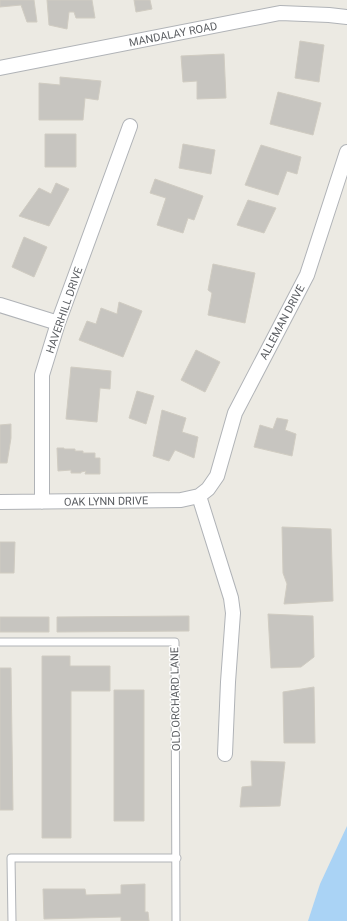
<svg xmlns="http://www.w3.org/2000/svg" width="347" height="921" font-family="Roboto,sans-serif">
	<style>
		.water { fill: #aad3f5 }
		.building { fill: #c7c5c0; stroke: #d0ccc2 }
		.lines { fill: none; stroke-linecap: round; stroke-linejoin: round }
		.service-casing { stroke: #b0b3b7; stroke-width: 9 }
		.minor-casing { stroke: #b0b3b7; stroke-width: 16 }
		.service { stroke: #fff; stroke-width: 7 }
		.minor { stroke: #fff; stroke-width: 14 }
		.labels { text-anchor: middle; stroke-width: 3; stroke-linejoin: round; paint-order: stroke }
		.street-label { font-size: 11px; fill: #5b5e62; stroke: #fff }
	</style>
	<rect width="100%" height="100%" fill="#eceae3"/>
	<path class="water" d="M347 826V921H308L320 884Z"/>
	<path class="building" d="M0 0H34L37 22H27L21 5 0 7Z
		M47 0H92L95 18H76L74 12H69L67 29 49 25Z
		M134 0H150L152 9 136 12Z
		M300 41 324 45 319 82 295 78Z
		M224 54 226 98 197 99V81L183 82 181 56Z
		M60 77 101 81 98 100 85 98 83 120H39V83L60 85Z
		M278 92 321 103 313 135 270 124Z
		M45 134H76V167H45Z
		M183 144 215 150 211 174 179 168Z
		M261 145 301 157 297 174 287 171 278 195 245 185Z
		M155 179 203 196 194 220 188 218 183 233 157 225 166 198 150 193Z
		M56 183 69 189 49 226 19 216 39 188 51 194Z
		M248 200 276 208 264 233 237 225Z
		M24 237 47 247 34 277 12 267Z
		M213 264 255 273 245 323 208 315 212 293 208 290Z
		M119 302 142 311 123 357 79 340 87 321 96 324 101 308 117 314Z
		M196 350 220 362 205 392 181 380Z
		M71 367 111 371 110 389 100 388 97 422 66 419Z
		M137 391 154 396 146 424 129 418Z
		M162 410 186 418 182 432 198 437 194 458 175 450 169 461 153 456Z
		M277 418 288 420 285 430 296 434 292 456 254 447 260 425 273 429Z
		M11 424V438L7 463H0V425Z
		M57 448H64V449H75V451H83V453H95V458H100V474H85L86 471 81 472V473H71V470L58 471Z
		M282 527 331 529 333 601 284 604 287 584 283 573Z
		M0 542H15L14 573H0Z
		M268 614 313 616 314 657 301 667 271 668Z
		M189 616V631L57 632V617Z
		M0 617H49V632H0Z
		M42 656H70V666H110V691H71V838H42Z
		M0 668H11L13 810H0Z
		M314 687 315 743H284L283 692Z
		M114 690H144V821H114Z
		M251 761 285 762 280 806 240 807 242 787 252 786Z
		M145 884V912H148L149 921H121V917L44 919 43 889H85L86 895 121 894V885Z"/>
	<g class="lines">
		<g class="service-casing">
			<path id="service" d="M0 642H175L176 921
				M12 921 11 858H177"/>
		</g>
		<g class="minor-casing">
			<path id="minor" d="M0 68 280 13 329 15 347 17
				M0 305 58 323
				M199 496 231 598 233 613 228 682 225 754
				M0 502 181 500 199 496 208 489 217 476 235 413 307 275 347 152
				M42 502V375L58 323 130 126"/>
		</g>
		<use href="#service" class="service"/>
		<use href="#minor" class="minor"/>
	</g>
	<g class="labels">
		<g class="street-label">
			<text transform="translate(173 34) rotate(-11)" y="4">MANDALAY ROAD</text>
			<text transform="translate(64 310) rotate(-71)" y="4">HAVERHILL DRIVE</text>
			<text transform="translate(282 322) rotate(-62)" y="4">ALLEMAN DRIVE</text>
			<text transform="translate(106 501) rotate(-1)" y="4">OAK LYNN DRIVE</text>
			<text transform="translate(175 699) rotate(-91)" y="4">OLD ORCHARD LANE</text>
		</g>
	</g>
</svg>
